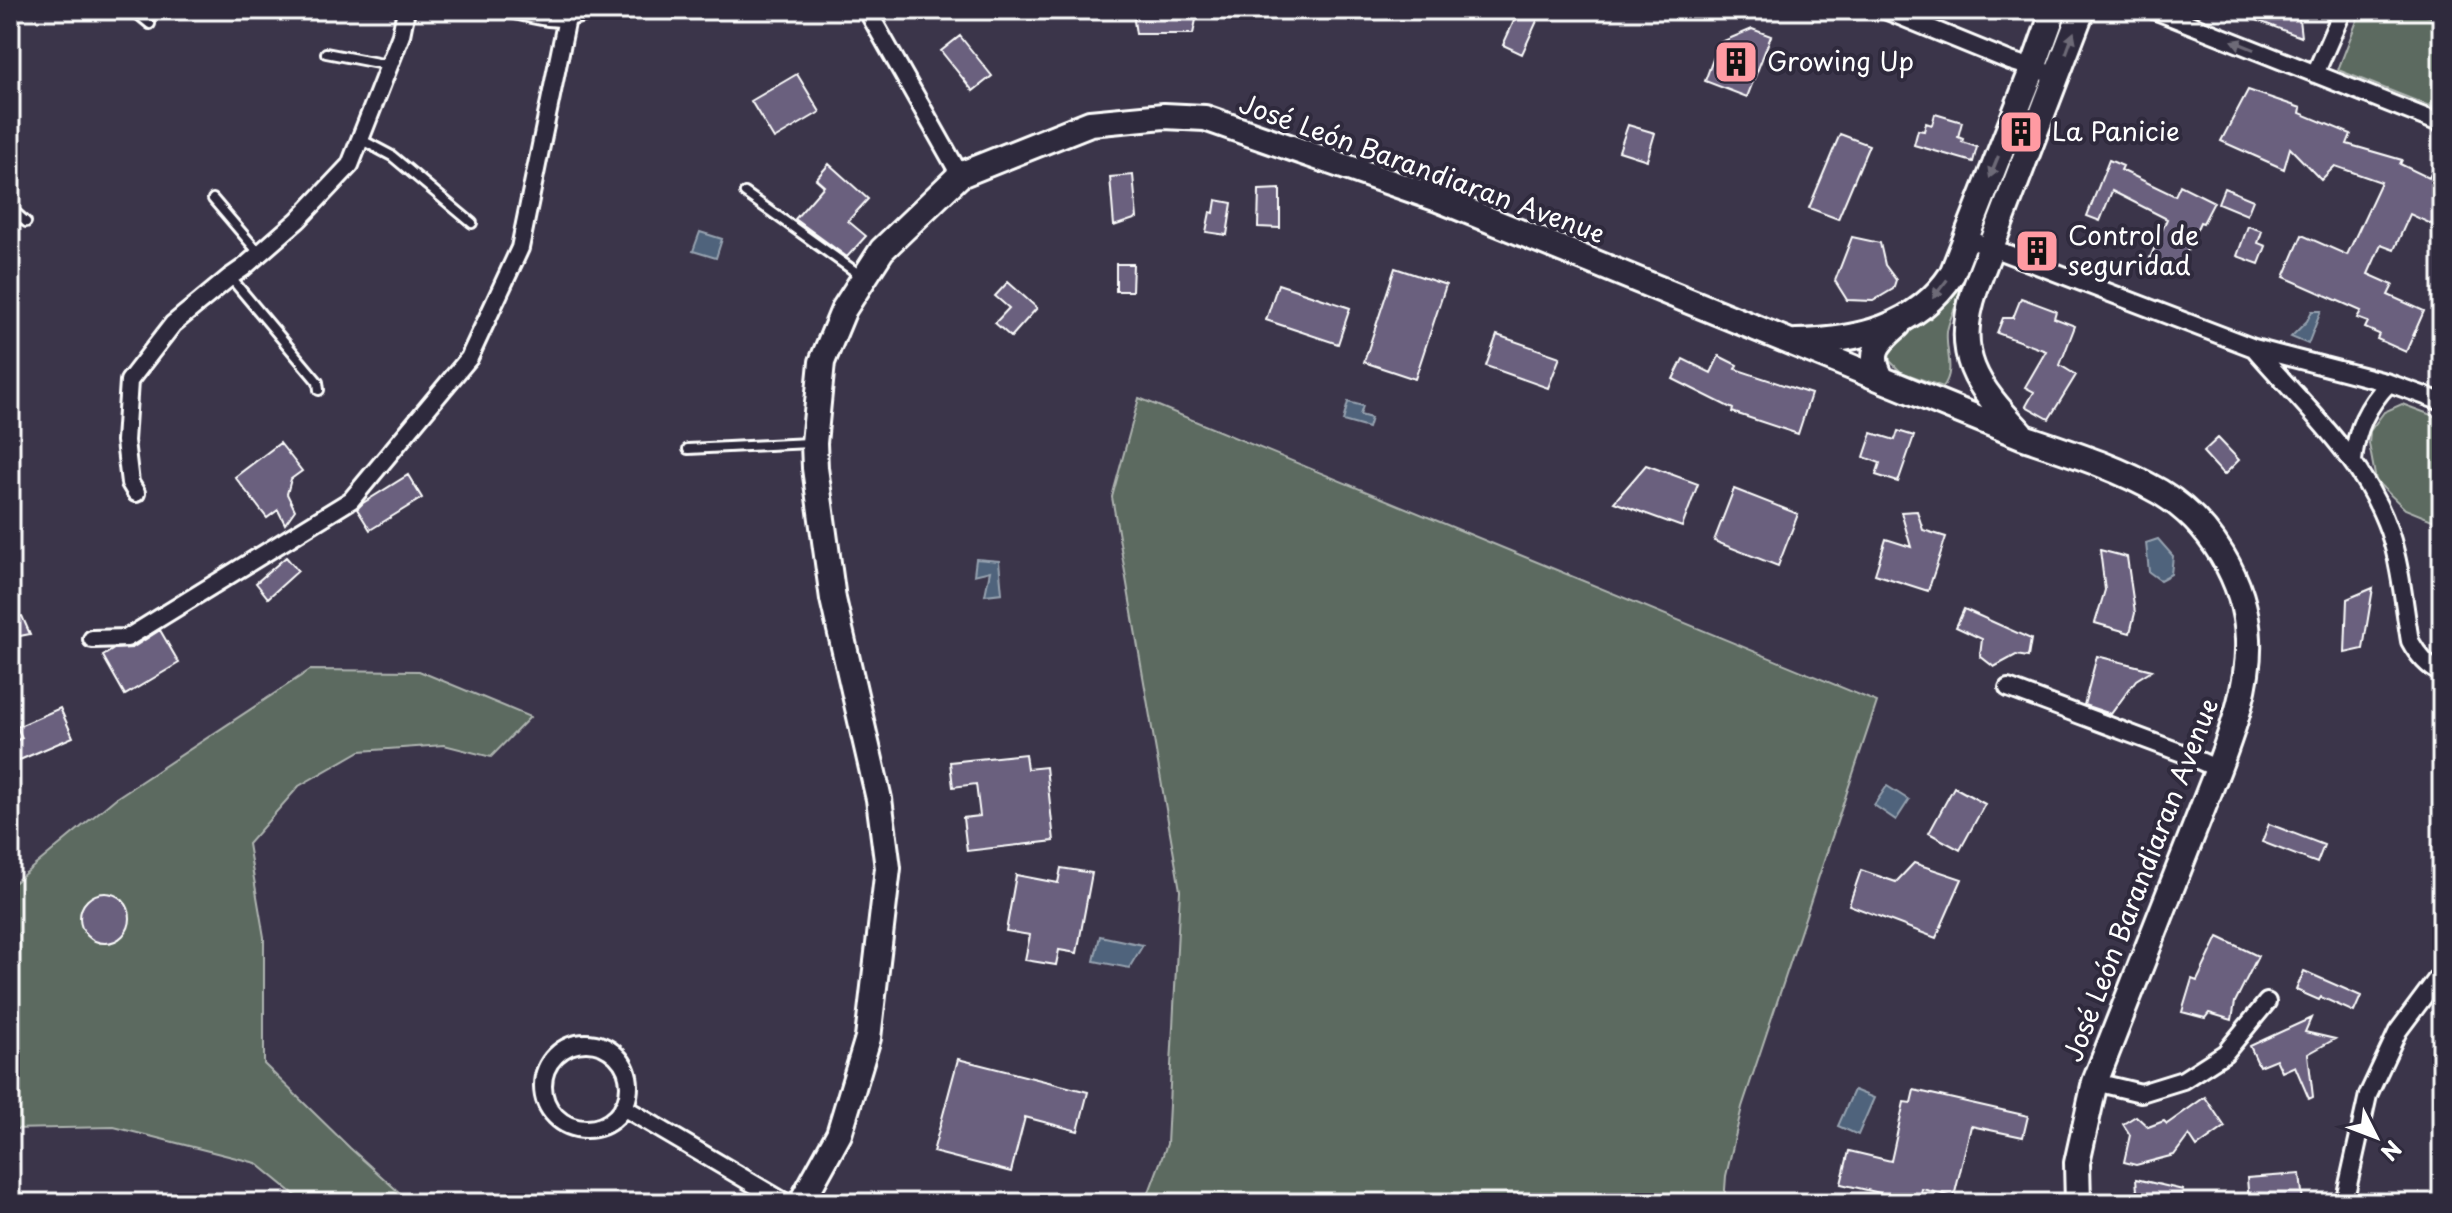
<svg xmlns="http://www.w3.org/2000/svg" width="2452" height="1213" font-family="'Playpen Sans',sans-serif">
	<style>
		.green { fill: #5c6a61; stroke: #aeb4b0; stroke-width: 2 }
		.water { fill: #50647b; stroke: #96a2b0; stroke-width: 2 }
		.building { fill: #6a617e; stroke: #fff; stroke-width: 2 }
		.lines { fill: none; stroke-linecap: round; stroke-linejoin: round }
		.lane-casing { stroke: #fff; stroke-width: 14 }
		.street-casing { stroke: #fff; stroke-width: 22 }
		.secondary-casing { stroke: #fff; stroke-width: 30 }
		.lane { stroke: #2f2a3d; stroke-width: 8 }
		.street { stroke: #2f2a3d; stroke-width: 16 }
		.secondary { stroke: #2f2a3d; stroke-width: 24 }
		.oneway { fill: #6d6a77 }
		.labels { text-anchor: middle; stroke-width: 8; stroke-linejoin: round; paint-order: stroke }
		.poi-label { font-size: 26px; fill: #fff; stroke: #2f2a3d; text-anchor: start }
		.street-label { font-size: 26px; fill: #fff; stroke: #2f2a3d }
	</style>
	<rect width="100%" height="100%" fill="#3b354a"/>
	<filter id="ink" filterUnits="userSpaceOnUse"><feTurbulence type="fractalNoise" baseFrequency=".0125" numOctaves="2"/><feDisplacementMap in="SourceGraphic" scale="16" xChannelSelector="R" yChannelSelector="G"/><feConvolveMatrix kernelMatrix="1 2 1 2 8 2 1 2 1" color-interpolation-filters="sRGB"/></filter>
	<g filter="url(#ink)">
		<path class="green" d="M2358 10H2409L2442 20V111L2338 70 2358 18Z
			M1967 254 1978 256C1971 273 1948 317 1947 332 1945 352 1956 370 1943 387L1901 372 1890 361 1889 350Z
			M1139 398 1877 702 1742 1107 1726 1176 1724 1203H1145L1167 1144 1180 890 1112 497Z
			M2402 404 2442 419V524L2405 509 2376 481 2369 444 2370 431 2384 412Z
			M310 670 419 671 530 717 491 757 444 745 360 751 299 786 248 844 264 937V1064L350 1148 411 1203H305L256 1163 114 1127 10 1129V886L116 798Z"/>
		<path class="water" d="M700 232 722 239 716 258 693 251Z
			M2312 311H2321L2308 344 2291 337 2307 321Z
			M1348 402 1363 406 1360 415 1371 418 1368 428 1343 421Z
			M2158 539 2173 556 2171 574 2160 580 2149 572 2146 543Z
			M976 559 999 561 1002 593 985 595 990 571 974 575Z
			M1887 786 1909 800 1896 820 1874 805Z
			M1100 936 1143 945 1129 968 1094 961Z
			M1854 1090 1874 1098 1858 1135 1838 1126Z"/>
		<path class="building" d="M1146 10H1198L1193 34H1136L1133 14H1146Z
			M1519 10H1542L1522 54 1503 45Z
			M2233 10H2298L2301 37 2233 11Z
			M1752 29 1771 36 1747 97 1705 81 1719 43Z
			M960 36 992 76 973 91 941 51Z
			M797 74 820 112 774 139 751 101Z
			M2248 90 2301 108 2300 113 2351 134 2347 144 2402 160 2400 164 2429 178 2442 150V229L2410 214 2394 250 2381 245 2368 274 2393 285 2388 295 2424 311 2406 352 2377 339 2379 334 2365 328 2368 322 2357 318 2361 311 2284 277 2302 235 2347 255 2381 182 2335 166 2321 180 2290 148 2284 169 2221 141Z
			M1935 114 1962 122 1958 137 1963 139 1962 142 1977 147 1973 162 1914 145 1918 130 1924 131 1926 123 1932 125Z
			M1628 125 1655 133 1647 160 1619 151Z
			M1840 134 1869 145 1838 219 1809 208Z
			M2109 160 2123 166 2121 170 2175 196 2180 185 2214 202 2203 223 2200 222 2179 270 2150 258 2167 219 2112 191 2100 221 2087 216Z
			M829 164 868 199 848 221 866 236 847 257 795 219 824 186 816 179Z
			M1133 175 1137 218 1114 226 1110 177Z
			M2224 188 2253 200 2247 215 2218 203Z
			M1280 189V228L1258 227 1259 190Z
			M1216 200 1232 203 1227 235 1206 232 1210 212 1214 213Z
			M2248 226 2262 231 2258 243 2266 246 2259 264 2237 256Z
			M1852 237 1880 243 1885 265 1896 280 1893 289 1873 301 1847 300 1835 281Z
			M1116 264H1133L1132 291H1116Z
			M1395 268 1446 285 1415 379 1364 362Z
			M1008 282 1037 308 1011 337 995 323 1009 308 995 296Z
			M1278 284 1350 308 1338 344 1266 320Z
			M2021 298 2056 311 2054 318 2075 326 2060 365 2076 375 2049 419 2026 406 2034 392 2025 387 2046 351 1997 333 2003 318H2013Z
			M1497 335 1560 357 1548 388 1486 366Z
			M1719 356 1737 365 1735 369 1811 394 1798 434 1732 412 1733 409 1673 379 1683 359 1711 373Z
			M1898 431 1914 436 1898 482 1876 475 1880 463 1864 457 1872 433 1895 440Z
			M2218 438 2239 460 2224 475 2203 452Z
			M280 443 302 471 291 479 287 494 295 510 285 524 278 510 267 518 235 477Z
			M1646 465 1698 484 1682 527 1614 502Z
			M408 475 422 498 370 530 357 509 363 503Z
			M1734 489 1798 514 1778 566 1714 541Z
			M1917 511 1923 530 1946 537 1928 591 1875 574 1886 539 1911 547 1901 512Z
			M2100 550 2127 557 2135 613 2130 633 2095 623 2105 590Z
			M286 557 298 571 268 598 256 583Z
			M2373 588 2363 649 2345 653 2347 599Z
			M1964 609 2031 639 2028 657 2016 655 1994 667 1980 656 1982 639 1956 627Z
			M22 616 30 634 10 638V618Z
			M160 630 179 663 125 695 103 656 114 649 132 648Z
			M2097 656 2152 670 2136 680 2111 714 2084 705Z
			M60 708 73 737 15 762 10 743 22 738 17 727Z
			M1025 754 1027 769 1046 767 1054 841 967 851 963 818 980 816 976 784 953 787 950 762Z
			M1954 787 1985 804 1960 850 1929 833Z
			M2269 824 2324 845 2317 863 2262 842Z
			M1914 863 1962 879 1936 938 1849 905 1861 870 1896 882Z
			M1061 868 1092 873 1077 953 1059 950 1056 965 1025 960 1030 935 1006 931 1016 875 1058 883Z
			M80 918a25 25 0 1 1 50 0a25 25 0 1 1-50 0Z
			M2218 937 2258 956 2235 1002 2232 1020 2209 1013 2205 1018 2182 1012 2192 979 2197 981Z
			M2304 971 2361 996 2354 1012 2321 997 2319 1000 2296 990Z
			M2311 1018 2305 1032 2335 1039 2308 1054 2313 1097 2309 1099 2295 1066 2282 1072 2276 1059 2259 1066 2250 1046Z
			M958 1059 1088 1092 1078 1131 1025 1117 1011 1172 933 1152Z
			M1914 1090 2028 1116 2023 1137 1971 1126 1954 1197 1922 1189 1919 1202 1841 1184 1849 1151 1891 1161 1904 1102 1911 1103Z
			M2205 1097 2225 1127 2197 1147 2189 1135 2174 1155 2136 1165 2124 1162 2130 1135 2123 1124 2136 1116 2148 1127 2164 1121 2167 1124Z
			M2300 1174 2303 1202 2249 1203 2247 1178Z
			M2136 1179 2183 1190 2180 1203H2138Z"/>
		<g class="lines">
			<g class="lane-casing">
				<path id="lane" d="M133 10 150 24
					M326 53 388 65
					M360 139 392 156 472 223
					M745 193 860 275
					M213 199 259 253
					M10 208 26 222
					M230 277 318 382 319 390
					M688 449 810 443"/>
			</g>
			<g class="street-casing">
				<path id="street" d="M515 10C543 17 562 23 589 10
					M867 10 960 175
					M1885 10 2010 61 2058 76
					M2154 10 2442 124
					M2315 74 2343 10
					M1966 238 2254 348 2389 383 2442 402
					M2254 348C2303 405 2364 459 2389 531 2401 566 2404 606 2410 641 2418 656 2427 666 2442 674
					M2353 461C2356 429 2367 406 2389 383
					M136 493 130 483 125 441 129 381 173 324 230 277 243 268 298 220 350 165 401 35 406 10
					M92 639 127 638 351 500 469 358 520 248 567 18
					M2008 688 2182 753 2218 769
					M543 1086a43 43 0 1 1 86 0a43 43 0 1 1-86 0Z
					M2095 1082 2141 1093 2183 1080 2225 1053 2267 1002
					M623 1107 786 1203
					M2344 1203 2368 1095 2398 1031 2442 972"/>
			</g>
			<g class="secondary-casing">
				<path id="secondary" d="M1796 342C1856 341 1917 328 1952 274L2033 68 2054 10
					M1882 379C1867 353 1877 343 1898 325
					M2020 432C1976 385 1953 355 1975 289L2082 10
					M801 1203 839 1134 868 1038 888 868 879 799 833 599 815 468 814 443 822 362 844 309 882 250 960 175 1090 123 1164 116 1205 118 1438 199 2024 437C2071 453 2118 468 2160 492 2210 522 2246 581 2248 639 2250 682 2233 729 2218 769L2095 1082 2077 1163 2078 1203"/>
			</g>
			<use href="#lane" class="lane"/>
			<use href="#street" class="street"/>
			<use href="#secondary" class="secondary"/>
		</g>
		<defs><path id="oneway-solid" d="M-6-.8H1V-3.2L6.5 0L1 3.2V.8H-6Z" transform="scale(2)"/></defs>
		<g class="oneway">
			<use href="#oneway-solid" transform="translate(2070 43) rotate(-70)"/>
			<use href="#oneway-solid" transform="translate(2243 45) rotate(-158)"/>
			<use href="#oneway-solid" transform="translate(1994 167) rotate(112)"/>
			<use href="#oneway-solid" transform="translate(1940 289) rotate(128)"/>
		</g>
	</g>
	<defs>
		<g id="building-square" transform="scale(2.3)"><rect x="-9" y="-9" width="18" height="18" rx="4" fill="#ff9aa2" stroke="#2f2a3d"/><path d="M-4-6H4V6H1V3H-1V6H-4ZM-2.5-4.3h1.7v1.8h-1.7ZM.8-4.3h1.7v1.8H.8ZM-2.5-1h1.7V.8h-1.7ZM.8-1h1.7V.8H.8Z" fill="#111"/></g>
	</defs>
	<g fill-rule="evenodd">
		<use href="#building-square" x="1736" y="62"/>
		<use href="#building-square" x="2021" y="132"/>
		<use href="#building-square" x="2037" y="251"/>
	</g>
	<g class="labels">
		<g class="poi-label">
			<text x="1767" y="71">Growing Up</text>
			<text x="2052" y="141">La Panicie</text>
			<text x="2068" y="245">Control de<tspan x="2068" dy="30">seguridad</tspan></text>
		</g>
		<g class="street-label">
			<text transform="translate(1422 169) rotate(20)" y="9">José León Barandiaran Avenue</text>
			<text transform="translate(2141 880) rotate(-69)" y="9">José León Barandiaran Avenue</text>
		</g>
	</g>
	<rect width="2452" height="1213" fill="none" stroke="#2f2a3d" stroke-width="40"/>
	<rect x="20" y="20" width="2412" height="1173" fill="none" stroke="#fff" stroke-width="3" filter="url(#ink)"/>
	<g transform="translate(2376 1137) rotate(132)" stroke="#2f2a3d" stroke-width="6" paint-order="stroke">
	<path d="M0-6L14 30L0 20L-14 30Z" fill="#ffffff"/>
	<text y="-12" font-size="22" font-weight="bold" text-anchor="middle" fill="#ffffff">N</text>
	</g>
</svg>
